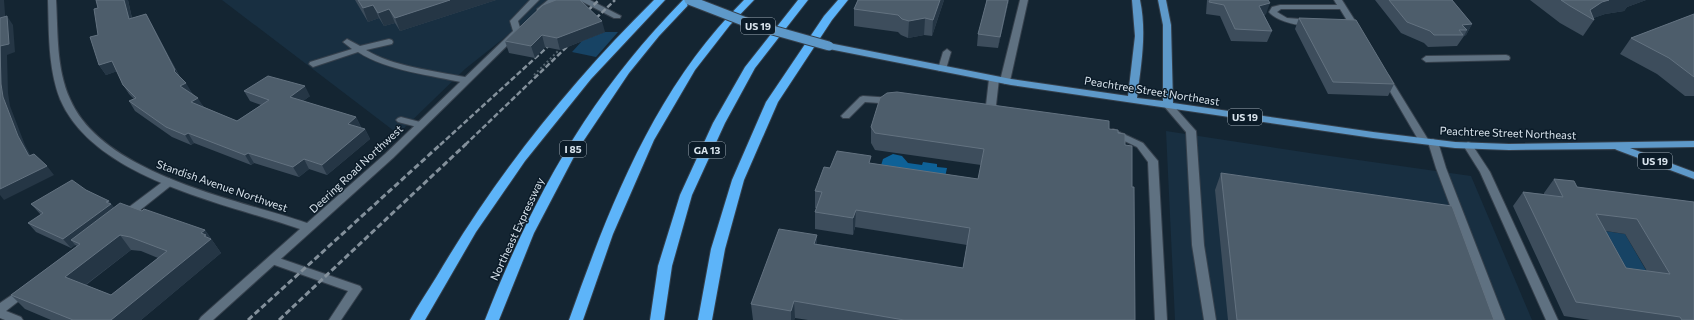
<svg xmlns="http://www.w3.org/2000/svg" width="1694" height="320" font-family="Commissioner,sans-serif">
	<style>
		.built { fill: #182f41 }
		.green { fill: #174364 }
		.water { fill: #0e6197 }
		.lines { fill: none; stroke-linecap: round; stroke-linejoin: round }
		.lane-casing { stroke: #35404c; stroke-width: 2 }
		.street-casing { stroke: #35404c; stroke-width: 2 }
		.primary-casing { stroke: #35404c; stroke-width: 2 }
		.highway-casing { stroke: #35404c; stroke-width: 2 }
		.path { stroke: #53636e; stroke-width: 2; stroke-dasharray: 2 2.5; stroke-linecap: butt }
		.lane { fill: #5f7181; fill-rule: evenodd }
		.street { fill: #5f7181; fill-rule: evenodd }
		.primary { fill: #5e99c9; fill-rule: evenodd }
		.highway { fill: #5db4f9; fill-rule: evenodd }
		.rail-far1 { stroke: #83909b; stroke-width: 2.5; stroke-dasharray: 5.5 2.5; stroke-linecap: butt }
		.rail { stroke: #83909b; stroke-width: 3; stroke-dasharray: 6 3; stroke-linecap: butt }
		.primary-bridge-casing { stroke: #35404c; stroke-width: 11; stroke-linecap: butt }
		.primary-bridge { stroke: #5e99c9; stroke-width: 9 }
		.wall { fill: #3d4d5c; fill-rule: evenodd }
		.shaded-wall { fill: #253645 }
		.building { fill: #4d5d6b; stroke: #637280; fill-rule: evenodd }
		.labels { text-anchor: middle; stroke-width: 3; stroke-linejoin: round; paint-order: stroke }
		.shield { fill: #0b1b28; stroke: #9aa7b1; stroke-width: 1 }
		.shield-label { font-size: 10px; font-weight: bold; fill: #d8e3ec }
		.street-label { font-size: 11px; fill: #d8e3ec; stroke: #0b1b28 }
	</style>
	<rect width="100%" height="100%" fill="#142532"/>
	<path class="built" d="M222 0H552L465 69 398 134Z
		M1166 131 1316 154 1471 176 1532 320H1175Z"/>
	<path class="green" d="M605 32H618L596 57 572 52 582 41Z
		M1585 228 1625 234 1657 289 1614 283Z"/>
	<path class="water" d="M893 154 902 156 908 163 922 165 923 162 937 164V167L947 168 944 182 879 172 883 159Z"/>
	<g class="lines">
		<g class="lane-casing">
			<path id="lane" d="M579 0H590L621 16 620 18H614Z
				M1020 0H1028L1010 81 1005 84 1000 81Z
				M1334 0H1342L1361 30 1360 32H1354L1340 9H1281L1277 12 1287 18 1314 20 1315 22C1306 30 1276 21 1269 12L1272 7 1280 5H1337Z
				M347 39 360 46 389 39 392 40 393 42 392 44 366 50C392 66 434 71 465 77L470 80 465 83C431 75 387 71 358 52L313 67 309 64 310 62 352 49 343 42Z
				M947 49 951 52 946 69 945 71H939L938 69 943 52Z
				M1506 55 1509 56 1510 58 1509 60 1426 62 1422 59 1426 56Z
				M1385 73 1389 76 1429 141 1433 139 1438 142 1446 168 1505 320H1493L1436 168 1428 142 1424 144 1419 141 1381 76Z
				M994 76 999 79 995 114 990 117 985 114 989 79Z
				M863 96 893 98 898 101 893 104 865 102 849 118H843L841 116 860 97Z
				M1168 102 1171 103 1196 131 1204 245 1216 320H1204L1192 245 1186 132 1163 105Z
				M401 117 424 123 426 125 421 128 398 122 396 120 398 118Z
				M1113 129 1143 143 1158 161 1167 320H1155L1148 162 1137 147 1110 134 1108 132Z
				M1468 142 1471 143 1490 172 1558 320H1546L1480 172 1463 145Z
				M169 178 174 182 173 184 129 219H121L120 216 121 213 165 180Z
				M273 256 360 286 362 289 341 320H329L348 291 269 263 267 260 269 257Z
				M25 286 29 287 31 290 29 293 6 311 21 317 23 320H5L0 318V303Z"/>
		</g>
		<g class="street-casing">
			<path id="street" d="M48 0H56C58 32 56 68 70 99 102 174 236 199 307 223L385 154 513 31 510 21 530 0H539L518 21 521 31 520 33 393 158 213 320H199L201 317 300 229C225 203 94 179 60 99 48 68 49 32 48 0Z
				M548 0H557L543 13H537V9Z"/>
		</g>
		<g class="primary-casing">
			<path id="primary" d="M1132 0H1140C1147 33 1141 65 1137 98L1163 101V25L1158 0H1166L1171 25 1173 103 1373 132 1455 142 1509 144 1694 141V147L1630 148 1694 172V179L1617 150 1615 149 1509 150 1455 148 1373 138 1011 85 829 49 825 46 829 43 1011 79 1128 96 1135 36Z"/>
		</g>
		<g class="highway-casing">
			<path id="highway" d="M654 0H665L591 79 525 161 476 232 425 320H410C418 305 428 291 437 276 497 174 570 83 654 0Z
				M683 0H693L659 36 629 73 578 149 534 233 499 320H485C534 195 588 97 683 0Z
				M744 0H754L730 25 695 70 654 140 613 234 583 320H569C610 205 655 88 744 0Z
				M798 0H808L755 68 725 123 692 195 672 266 664 320H650L658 266 680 195 713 123 745 67Z
				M838 0H848L832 20 778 102 744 180 725 249 712 320H698L711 249 732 180 766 102 824 16Z"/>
		</g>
		<path class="path" d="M534 75 559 50"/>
		<use href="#lane" class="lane"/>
		<use href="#street" class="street"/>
		<use href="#primary" class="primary"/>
		<use href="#highway" class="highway"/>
		<path class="rail-far1" d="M582 16 599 0
			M590 24 615 0
			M440 145 555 40
			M465 145 575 39"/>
		<path class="rail" d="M248 320 441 144
			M279 320 466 144"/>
		<g class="primary-bridge-casing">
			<path id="primary-bridge" d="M689 0 751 24 829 46"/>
		</g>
		<use href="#primary-bridge" class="primary-bridge"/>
	</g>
	<path class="wall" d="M128 0 132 18 146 14 180 77 192 93 204 107 237 121 261 105 250 101 244 91 310 96 303 101 356 117 361 127 360 128 365 129 370 139 327 175 309 169 299 177 254 163 251 165 194 143 191 145 172 137 135 111 129 101 134 99 129 94 123 85 117 71 106 75 99 65 98 35V8Z
		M355 0H496L400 31 395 23 384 26 379 18 368 22Z
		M858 0H944L932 36 924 35 908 38 901 35 898 32 854 26V9Z
		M986 0H1009L998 48 977 46 978 34 986 4Z
		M1207 0H1268L1266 14 1264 15 1272 31 1267 42 1231 41 1220 16 1206 14Z
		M1375 0H1452L1472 24 1466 35 1464 36 1457 46 1428 47 1424 43 1401 33Z
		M1530 0H1646L1627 7 1624 11 1605 14 1593 18 1594 20 1583 36 1560 23Z
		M543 5 605 32 560 50 545 47 535 58 509 53 505 41Z
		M1694 14V96H1685L1657 74 1620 54 1631 38Z
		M1299 18 1394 84 1388 96 1328 94 1295 29Z
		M871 127 1109 129 1118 133 1125 145 1132 187 1135 320H808L795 318 794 320H753L751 304 817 244 963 268 967 245 855 227 853 235 815 229V212L816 208H815V191L830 168 871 163 978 179 981 165 875 150 871 143Z
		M1221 173 1494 320H1228L1215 190Z
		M1554 179 1577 187 1694 202V320H1590L1564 316 1513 206 1523 192 1544 194V193ZM1606 231 1625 234 1647 271 1626 268Z
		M86 190 109 201 114 208 142 211 205 230 221 253 141 320H51L25 309 11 295 77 246 75 245 71 248 36 232 28 223 41 215 31 204ZM131 250 141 251 158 258 111 295 86 285Z"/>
	<path class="shaded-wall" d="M0 0H4L6 27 0 19Z
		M124 0H128L134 29 129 19Z
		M450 0H496L400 31 395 18Z
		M940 0H944L932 36 933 20Z
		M1008 0H1009L998 48 1000 37Z
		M1609 0H1646L1627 7 1624 11 1605 14 1591 19 1590 10 1602 2Z
		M1270 3 1266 14 1255 17 1259 6Z
		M373 5 379 18 368 22 363 8Z
		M389 9 395 23 384 26 378 13Z
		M146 14 152 24 181 80 174 71Z
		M7 16 13 25 15 52 7 55 8 93 10 106 25 145 36 165 29 156 18 136 3 97 1 84 0 46Z
		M925 18 924 35 908 38 909 21Z
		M602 21 605 32 560 50 557 38Z
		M1472 24 1466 35 1464 36 1467 30 1462 25Z
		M542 35 545 47 535 58 531 46Z
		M112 61 118 71 106 75 99 65Z
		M186 83 192 93 186 96 180 86Z
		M305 86 310 96 295 107 290 97Z
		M198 98 204 108 191 102Z
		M356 117 361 127 352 134 348 124Z
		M365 129 370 139 327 175 322 165Z
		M188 133 194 143 191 145 185 135Z
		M248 153 254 163 251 165 245 155Z
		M304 159 309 169 299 177 293 167Z
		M47 166 54 175 4 200 0 195V189Z
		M109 201 116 210 71 240 75 245 71 248 63 239Z
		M856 210 855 227 853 235V218Z
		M205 230 221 253 141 320H111L201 233Z
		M120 235 131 250 77 291 65 277Z
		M817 235V252L814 244Z
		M794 301 795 318 794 320H791V311Z"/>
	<path class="building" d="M96 0H124L129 19 146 14 175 70 174 71 186 83 180 86 198 98 191 102 237 121 269 100 244 91 268 76 305 86 290 97 356 117 348 124 365 129 322 165 304 159 293 167 248 153 245 155 188 133 185 135 166 127 129 101 136 98 123 85 112 61 99 65 90 37 98 35 94 9 98 8Z
		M358 0H450L395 18 389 9 378 13 373 5 363 8Z
		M556 0H580L602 21 557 38 542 35 531 46 505 41 543 5Z
		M858 0H940L933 20 925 18 909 21 902 19 898 15 854 9Z
		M987 0H1008L1000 37 978 34Z
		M1210 0H1268L1270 3 1259 6 1272 31 1235 29 1224 5 1209 2Z
		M1389 0H1452L1472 24 1462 25 1467 30H1459L1463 35H1434L1430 31 1407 22Z
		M1561 0H1609L1602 2 1590 10 1594 20 1570 6Z
		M1694 14V77L1669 58 1631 38Z
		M7 16 9 44 0 46 1 84 3 97 18 136 29 156 34 154 47 166 0 189V18Z
		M1299 18 1356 20 1394 84 1333 82Z
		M897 92 1109 121V129L1118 130V133L1125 134V145L1132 146V187H1134L1135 320H904L794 301 791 311 751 304 779 229 817 235 814 244 963 268 970 228 856 210 853 218 815 212 822 192 815 191 824 167 830 168 837 151 871 156 869 163 978 179 984 149 875 133 871 127 880 98 887 93Z
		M1221 173 1452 206 1494 320H1237Z
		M1554 179 1574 181 1577 187 1694 202V320H1682L1680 317 1576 302 1523 192 1563 197ZM1596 214 1637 219 1670 274 1626 268Z
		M72 180 86 190 109 201 106 202 111 204 63 239 28 223 43 213 31 204Z
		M120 203 142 211 144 209 205 230 201 233 206 235 204 236 211 239 111 320H73L11 295 80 244 71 240ZM120 235 130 237 167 251 111 295 65 277Z"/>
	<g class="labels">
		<g class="shield">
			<rect x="741" y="18" width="34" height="16" rx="3"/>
			<rect x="1228" y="109" width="34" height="16" rx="3"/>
			<rect x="560" y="141" width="26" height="16" rx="3"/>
			<rect x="689" y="142" width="36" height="16" rx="3"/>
			<rect x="1638" y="153" width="34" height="16" rx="3"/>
		</g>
		<g class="shield-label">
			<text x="758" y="30">US 19</text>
			<text x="1245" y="121">US 19</text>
			<text x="573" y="153">I 85</text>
			<text x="707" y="154">GA 13</text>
			<text x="1655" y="165">US 19</text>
		</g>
		<g class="street-label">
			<text transform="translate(1152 91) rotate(9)" y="4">Peachtree Street Northeast</text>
			<text transform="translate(1508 133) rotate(2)" y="4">Peachtree Street Northeast</text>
			<text transform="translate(356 169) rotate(-43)" y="4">Deering Road Northwest</text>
			<text transform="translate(222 186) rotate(19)" y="4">Standish Avenue Northwest</text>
			<text transform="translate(517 229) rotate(-65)" y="4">Northeast Expressway</text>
		</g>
	</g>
</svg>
